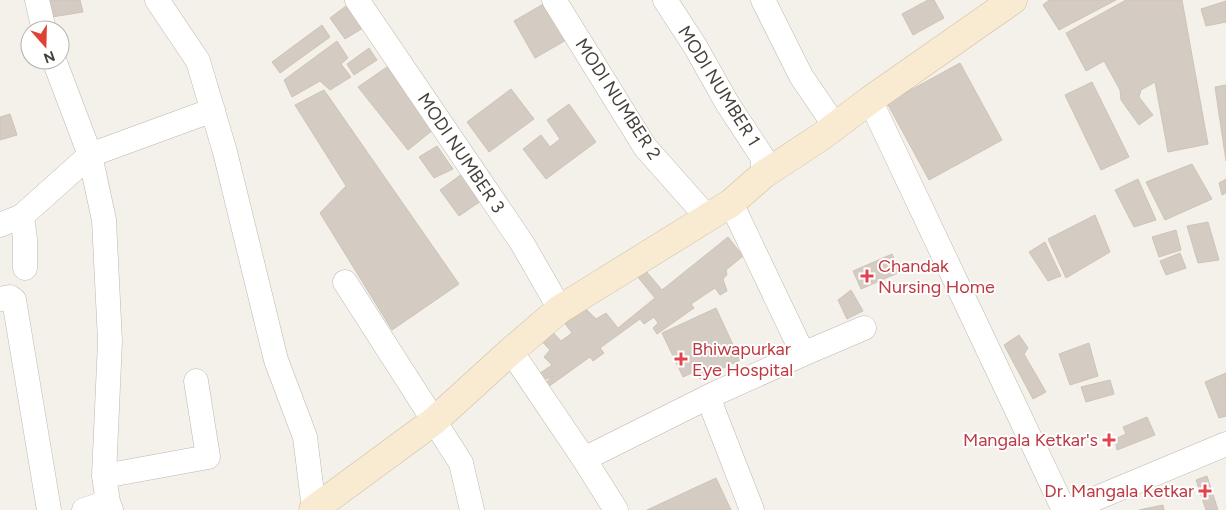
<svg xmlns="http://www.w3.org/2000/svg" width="1226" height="510" font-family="Figtree,sans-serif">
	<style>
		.building { fill: #d4cbc2; stroke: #cec3b6 }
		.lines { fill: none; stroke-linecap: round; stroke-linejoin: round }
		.street-casing { stroke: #beb7af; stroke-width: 25 }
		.secondary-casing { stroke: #cebea1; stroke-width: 29 }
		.street { stroke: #fff; stroke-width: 24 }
		.secondary { stroke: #f9ebd1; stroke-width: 28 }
		.health-dot { fill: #e0444e; stroke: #fff; stroke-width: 2 }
		.labels { text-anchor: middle; stroke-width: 4; stroke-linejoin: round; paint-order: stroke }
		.street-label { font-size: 18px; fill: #47413a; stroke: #fff }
		.health-label { font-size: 18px; fill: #be3a42; stroke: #fff; text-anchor: start }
	</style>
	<rect width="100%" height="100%" fill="#f4f1eb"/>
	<path class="building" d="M49 0H80L83 12 52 17Z
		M928 0H934L944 18 913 35 902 14Z
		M1049 0H1116L1059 30 1043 5Z
		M1126 0H1182L1208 144 1168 152 1155 82 1141 90 1139 97 1153 115 1139 125 1121 100 1120 90 1104 61 1086 71 1066 33Z
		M1226 1V22L1206 26 1201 9Z
		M547 2 568 39 535 58 514 21Z
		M346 6 363 28 345 39 330 18Z
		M322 25 330 37 280 73 272 62Z
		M337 41 348 58 341 64 351 77 330 90 320 81 292 97 284 80Z
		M369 48 377 60 354 75 347 64Z
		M960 63 1002 140 929 180 887 103Z
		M387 67 434 129 408 150 358 87Z
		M1092 82 1129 157 1101 170 1065 95Z
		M1226 85V161L1215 87Z
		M511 89 534 119 489 152 467 122Z
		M324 90 459 284 392 330 320 213 346 186 295 105Z
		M569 104 596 142 546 179 523 149 541 135 550 147 560 139 547 120Z
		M10 114 17 135 0 140V117Z
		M437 146 453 169 434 178 419 157Z
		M1192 164 1212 199 1165 220 1146 182Z
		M462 174 481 201 459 216 440 190Z
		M1138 179 1156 220 1134 227 1115 190Z
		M1226 179V193L1222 195 1219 183Z
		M1095 215 1110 252 1066 278 1048 239Z
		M1208 222 1219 260 1198 263 1187 226Z
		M1176 230 1181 250 1159 257 1152 237Z
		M728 237 743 256 726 270 727 275 723 279 727 291 720 295 715 288 691 304 694 308 657 334 653 328 658 323 654 317 644 324 640 319 600 348 604 353 593 361 590 357 548 387 545 383 554 376 541 381 536 376 552 365 544 357 550 350 537 336 548 327 561 341 572 333 563 321 581 304 596 319 606 313 618 328 655 298 632 270 640 264 662 290Z
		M1045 242 1061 276 1048 281 1029 252Z
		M1180 253 1186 268 1166 275 1160 261Z
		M892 254 900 272 861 289 853 271Z
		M851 290 863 311 847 319 838 300Z
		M716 308 740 360 700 379 696 371 683 377 662 333Z
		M1019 335 1028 348 1024 354 1046 392 1033 399 1004 345Z
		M1089 343 1098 376 1070 385 1059 354Z
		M1226 373V416L1219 418 1205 382Z
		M1110 380 1114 394 1086 402 1081 387Z
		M1147 417 1155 435 1117 450 1115 439 1126 434 1123 427Z
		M1207 476 1218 510H1206L1196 480Z
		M716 478 731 510H647Z
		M1163 505 1164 510H1139Z"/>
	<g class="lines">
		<g class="street-casing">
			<path id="street" d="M37 0 44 30
				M157 0 198 61 225 152 276 360 305 437 314 509
				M357 0 522 243 560 309
				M554 0 645 147 707 217
				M665 0 695 46 727 103 763 158V175
				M763 0 801 76 835 126
				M870 100 1064 510
				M731 203 803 354
				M22 216 25 239V268
				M0 225 22 216 90 155 54 60
				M345 282 461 463 472 510
				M0 299 10 297 14 300 49 510
				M511 351 584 459 616 510
				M584 459 714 394
				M104 476 208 457 196 381
				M84 510 108 502
				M111 510 108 502 104 476 110 341 104 220 90 155 213 110
				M752 510 713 410 711 403 714 394 803 354 864 328
				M1068 510 1226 444"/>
		</g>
		<g class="secondary-casing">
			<path id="secondary" d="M313 510 434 421 511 351 560 309 731 203 763 175 822 136 870 100 1013 0"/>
		</g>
		<use href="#street" class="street"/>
		<use href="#secondary" class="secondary"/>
	</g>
	<g class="health-dot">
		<path d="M864.5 268.5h5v5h5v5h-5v5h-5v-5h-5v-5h5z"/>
		<path d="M678.5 351.5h5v5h5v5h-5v5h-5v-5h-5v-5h5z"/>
		<path d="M1106.5 432.5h5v5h5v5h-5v5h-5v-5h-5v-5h5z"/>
		<path d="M1202.5 483.5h5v5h5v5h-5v5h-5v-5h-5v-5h5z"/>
	</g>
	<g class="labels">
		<g class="street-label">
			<text transform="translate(719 86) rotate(58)" y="6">MODI NUMBER 1</text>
			<text transform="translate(618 99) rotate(57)" y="6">MODI NUMBER 2</text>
			<text transform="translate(461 153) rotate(56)" y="6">MODI NUMBER 3</text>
		</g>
		<g class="health-label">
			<text x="878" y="272">Chandak<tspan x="878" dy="21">Nursing Home</tspan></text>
			<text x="692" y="355">Bhiwapurkar<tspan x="692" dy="21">Eye Hospital</tspan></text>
			<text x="1098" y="446" text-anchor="end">Mangala Ketkar's</text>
			<text x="1194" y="497" text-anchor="end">Dr. Mangala Ketkar</text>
		</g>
	</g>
	<g transform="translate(45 45) rotate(160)"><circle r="24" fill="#ffffff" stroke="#b5b3b0"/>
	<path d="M0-4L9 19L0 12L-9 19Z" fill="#e14035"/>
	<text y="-8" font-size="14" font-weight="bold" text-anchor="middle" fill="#47413a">N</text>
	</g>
</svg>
